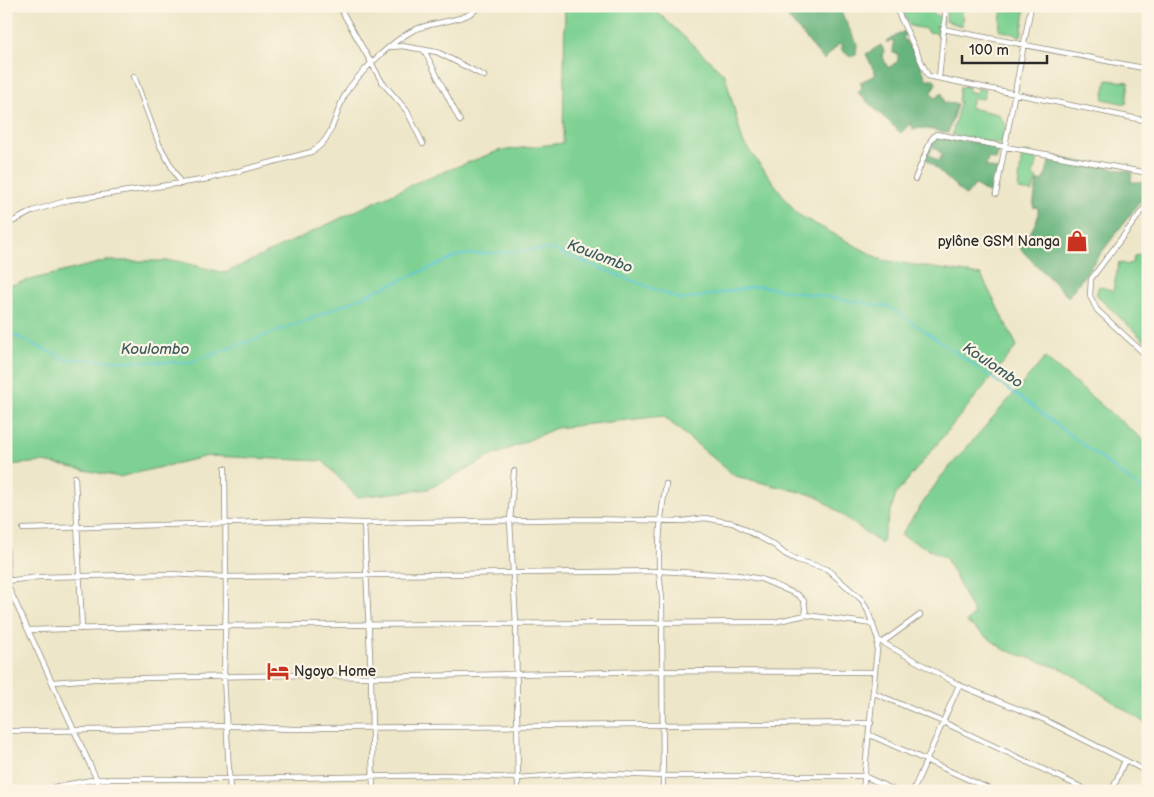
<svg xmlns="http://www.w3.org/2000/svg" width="1154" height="797" font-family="'Balsamiq Sans',sans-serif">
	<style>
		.green { fill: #7ed193; stroke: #547e5f }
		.forest { fill: #66b37d; stroke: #486f54 }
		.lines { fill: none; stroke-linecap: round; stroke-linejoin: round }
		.stream { stroke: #5cc9d1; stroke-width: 2 }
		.street-casing { stroke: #8c887a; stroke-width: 6 }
		.street { stroke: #fff; stroke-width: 4.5 }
		.labels { text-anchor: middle; stroke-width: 4.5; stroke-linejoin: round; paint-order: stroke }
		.poi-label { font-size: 14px; fill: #2b2b2b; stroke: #fcf5e5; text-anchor: end }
		.water-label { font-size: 15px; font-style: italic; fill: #3a5a5d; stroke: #fcf5e5 }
	</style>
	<rect width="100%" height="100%" fill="#fcf5e5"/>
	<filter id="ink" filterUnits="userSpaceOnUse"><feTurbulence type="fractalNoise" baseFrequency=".02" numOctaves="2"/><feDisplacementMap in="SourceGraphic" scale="10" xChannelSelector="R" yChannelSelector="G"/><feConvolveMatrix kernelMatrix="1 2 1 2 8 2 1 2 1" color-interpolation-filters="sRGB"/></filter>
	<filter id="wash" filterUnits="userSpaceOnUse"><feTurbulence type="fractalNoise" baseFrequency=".0096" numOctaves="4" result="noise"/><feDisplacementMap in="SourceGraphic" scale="20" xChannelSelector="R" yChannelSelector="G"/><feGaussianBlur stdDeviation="1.12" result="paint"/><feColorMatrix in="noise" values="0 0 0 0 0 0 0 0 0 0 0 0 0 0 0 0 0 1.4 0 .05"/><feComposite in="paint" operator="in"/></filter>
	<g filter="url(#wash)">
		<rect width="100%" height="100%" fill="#ede6c8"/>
		<path class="green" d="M565 6H651L725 75 743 142 797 214 882 260 981 275 1017 346 896 494 881 544 817 496 735 476 663 416 556 428 488 458 428 489 357 497 323 461 208 456 119 477 44 462 6 465V286L106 261H178L225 273 415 183 498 151 563 143Z
			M900 6 932 7 931 13 943 17 941 25 936 26 938 30 942 28 941 39 934 32 928 33 926 29 910 26Z
			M947 6H963L962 26 946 21Z
			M1002 8 1025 11 1021 36 999 30Z
			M1107 80 1129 82 1126 104 1103 99Z
			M969 86 968 91 976 93 977 88 986 90 983 99 973 98 970 108 998 114 1006 124 1002 144 952 135 960 102 958 101 960 87Z
			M1022 153H1031V158L1038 161 1032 175 1037 178 1032 192 1018 190Z
			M1145 253 1148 254V344L1096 295 1099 286 1113 291 1119 262 1127 265 1133 262 1134 256Z
			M1045 358 1148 444V725L1065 670 1005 650 966 622 974 614 946 558 901 535 940 478Z"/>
		<path class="forest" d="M778 6H843L841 12 857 44 856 54 850 57 841 49 843 46 839 44 824 60Z
			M904 31 906 35 903 37 912 50 915 49 926 79H934L936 83 931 93 936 98 942 93 944 103 957 104 948 133C936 132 924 126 913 129L911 123 901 133 858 93 862 87 860 82 876 75 866 54 881 45 884 51 882 55 888 68 898 61V54L893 53 894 41 886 42Z
			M937 136 1001 147 996 160 988 158 986 166 998 170 996 182 993 184 996 187 994 196 975 185 966 196 925 158 929 146 932 149 929 155 938 161 942 154 931 145Z
			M1051 156 1132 172 1131 182H1148V191L1068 297 1020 249 1033 228 1038 217V208L1033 207 1037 181 1044 180Z"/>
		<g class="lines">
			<path class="stream" d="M6 331 64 359 189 363 310 319 460 255 551 249 682 300 758 286 890 307 1027 402 1148 494"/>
		</g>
	</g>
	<g filter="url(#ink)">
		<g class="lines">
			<g class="street-casing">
				<path id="street" d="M339 6 382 82 407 111 423 144
					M895 6 928 76 1148 121
					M943 29 1148 69
					M392 47 402 46 437 52 484 76
					M424 50 460 121
					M134 76 159 144 181 184
					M939 78 946 6
					M915 179 931 140 936 134 1148 173
					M996 194 1031 6
					M1148 203 1091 279 1090 296 1097 310 1148 357
					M6 225 33 211 69 200 208 179 311 152C336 139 334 109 349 88 364 69 391 42 412 31 432 20 464 24 480 6
					M225 468 226 601 224 677 230 791
					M514 471 510 521 516 624 518 791
					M75 477 82 629
					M364 523 371 677 373 791
					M23 529 296 521 364 523 584 519 683 521 705 518 733 523 774 545 785 554 797 560 827 569 862 600 868 611 878 640 863 791
					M6 544 8 581
					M6 581 39 577 171 574 225 577 658 571 738 575 761 579 798 595 804 601 806 615
					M6 582 102 791
					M29 630 186 626 774 622 806 615 873 624
					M878 640 959 685 1045 720 1148 772
					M883 642 920 615
					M53 682 94 679 296 675 371 677 663 671 875 672
					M874 693 943 722 1089 791
					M6 731C79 732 152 727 225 726 257 725 288 732 321 728L871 723
					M870 735 994 791
					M54 787 97 779H229L446 775 518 778 591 773 663 776H864L896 791
					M663 791 662 597C656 560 659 522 666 484
					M913 791 959 685
					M1112 791 1125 760"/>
			</g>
			<use href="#street" class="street"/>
		</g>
	</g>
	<defs>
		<g id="shop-bare" transform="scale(1.725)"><path d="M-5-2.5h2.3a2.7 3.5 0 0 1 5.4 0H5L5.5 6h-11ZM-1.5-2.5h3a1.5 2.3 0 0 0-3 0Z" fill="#c8321e" stroke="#fcf5e5" stroke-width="2.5" paint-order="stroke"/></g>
		<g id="hotel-bare" transform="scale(1.725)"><path d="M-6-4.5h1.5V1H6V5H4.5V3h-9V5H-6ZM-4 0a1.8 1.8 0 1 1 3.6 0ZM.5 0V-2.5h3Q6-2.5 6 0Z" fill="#c8321e" stroke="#fcf5e5" stroke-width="2.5" paint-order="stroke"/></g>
	</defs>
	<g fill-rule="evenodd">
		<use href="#shop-bare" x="1077" y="241"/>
		<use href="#hotel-bare" x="278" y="671"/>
	</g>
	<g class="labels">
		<g class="poi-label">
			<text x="1060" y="246">pylône GSM Nanga</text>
			<text x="294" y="676" text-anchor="start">Ngoyo Home</text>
		</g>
		<g class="water-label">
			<text transform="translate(600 256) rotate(21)" y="5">Koulombo</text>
			<text x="155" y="354">Koulombo</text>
			<text transform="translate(993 365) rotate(34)" y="5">Koulombo</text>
		</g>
	</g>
	<rect width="1154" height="797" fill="none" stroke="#fcf5e5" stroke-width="25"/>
	<path d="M962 55v8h85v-8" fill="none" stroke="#2b2b2b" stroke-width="2.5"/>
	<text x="969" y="55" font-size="15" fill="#2b2b2b" stroke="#fcf5e5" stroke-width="4" paint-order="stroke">100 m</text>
</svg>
